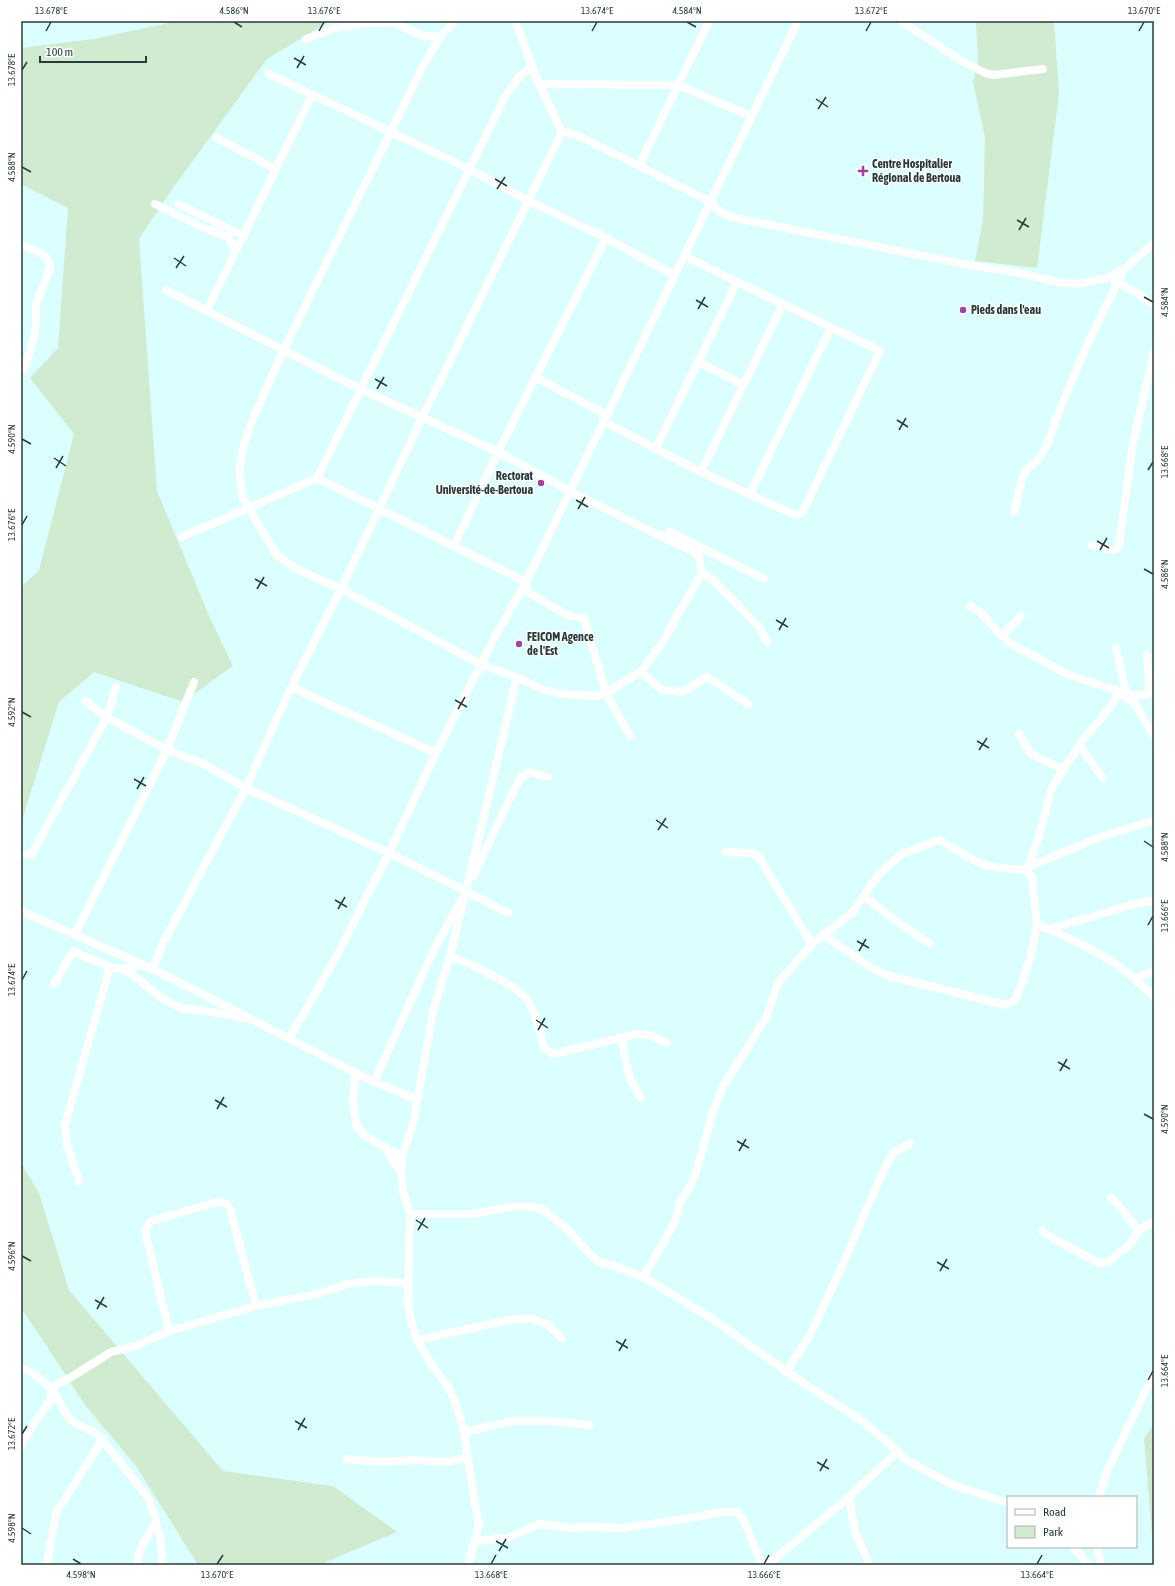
<svg xmlns="http://www.w3.org/2000/svg" width="1175" height="1586" font-family="'Asap Condensed',sans-serif">
	<style>
		.green { fill: #d0ebcf }
		.lines { fill: none; stroke-linecap: round; stroke-linejoin: round }
		.minor { stroke: #fff; stroke-width: 8 }
		.ticks { fill: none; stroke: #293b3b; stroke-width: 1.5 }
		.poi-dot { fill: #a640a4; stroke: #fff; stroke-width: 1.5 }
		.labels { text-anchor: middle; stroke-width: 3; stroke-linejoin: round; paint-order: stroke }
		.poi-label { font-size: 12px; font-weight: bold; fill: #293b3b; stroke: #fff; text-anchor: start }
		.neatline { fill: none; stroke: #293b3b; stroke-width: 1.5 }
		.ticks-label { font-size: 10px; text-anchor: middle; fill: #293b3b }
	</style>
	<rect width="100%" height="100%" fill="#dbffff"/>
	<path class="green" d="M178 21H330L267 59 173 188 139 239 157 491 210 618 233 666 183 702 94 672 59 702 21 824V587L39 570 74 434 30 378 58 348 68 208 21 184V48L93 39Z
		M976 21H1054L1059 94 1037 268 975 261 983 219 985 138 973 81 978 62Z
		M21 1163 39 1193 69 1290 223 1471 333 1486 397 1532 326 1562 325 1565H198L136 1466 85 1405 46 1345 21 1308Z
		M1154 1424V1562L1144 1438Z"/>
	<g class="lines">
		<path class="minor" d="M455 21 440 37 424 64 283 351 253 419 245 441 239 470 243 499 277 555 295 568 341 589 482 665 517 677 539 688 560 694 596 696 606 693 641 672 662 643 702 572 698 554 662 537
			M515 21 539 84 562 132 577 135 711 202 720 212 731 217 968 265 1010 271 1063 283 1078 284 1107 278 1124 269 1154 243
			M901 21 962 61 985 73 994 75 1043 69
			M306 39 334 28 364 23H395L424 36 440 37
			M269 74 469 169 529 201 606 238 674 275
			M539 84 678 85 751 116
			M217 138 276 169
			M639 166 709 21
			M155 204 202 227 228 237 236 251
			M178 204 244 236
			M21 245C33 250 50 254 50 268L36 304V324L34 337 24 370
			M1114 280 1140 295 1154 305
			M166 290 360 389 498 452 570 491 662 537 670 532 764 579
			M207 310 312 95
			M698 362 744 385
			M535 377 607 415
			M603 421 701 472 793 514 798 515 803 511 880 351 684 256
			M656 448 737 282
			M701 472 783 304
			M317 478 526 582 527 592C541 600 568 619 584 618L606 693 630 736
			M750 494 831 327
			M1014 512 1022 478 1026 470 1040 457 1046 447 1060 409 1088 343 1124 269
			M182 537 317 478 505 97 519 77 532 66
			M1092 545 1113 550 1118 548 1119 544 1133 443 1154 352
			M454 546 498 452 606 238
			M702 572 715 582 760 628 767 642
			M970 606 980 612 1002 636 1012 644 1067 674 1133 696 1154 693
			M1002 636 1021 616
			M1116 648 1126 693 1130 695
			M1147 655 1149 687 1152 693
			M641 672 662 690 682 692 707 677 748 704
			M517 677 466 891 450 956 433 1011 413 1124 402 1157 401 1173 403 1191 410 1214H472L510 1207 528 1206 542 1209 565 1227 590 1254 599 1262 612 1265 643 1277 711 1318 806 1385 861 1420 891 1445 897 1452 908 1461 953 1485 1008 1503
			M291 687 436 753
			M1124 696 1134 702 1154 736
			M85 701 107 717 167 750 204 764 246 788 389 853 466 891 508 913
			M1019 734 1031 754 1065 770
			M1079 745 1103 778
			M725 852 753 853 758 856 812 944
			M21 854 31 855 107 717 116 687
			M1027 870 1038 839 1052 788 1079 745 1113 704 1119 692
			M473 876 520 778 530 772 548 777
			M864 896 888 915 930 944
			M21 909 23 912 153 969 374 1082 416 1099
			M1037 925C1066 935 1105 955 1129 974 1137 981 1146 989 1154 997
			M1050 929 1131 905 1154 900
			M75 934 167 750 194 682
			M823 935 869 966 886 975 1005 1005 1015 1000 1023 980 1031 954 1037 925 1032 877 1027 870
			M450 956C471 964 511 982 526 998 533 1006 539 1028 542 1038 542 1041 542 1045 544 1047 547 1051 550 1052 554 1054L636 1034 649 1035 667 1043
			M122 969 140 965 153 969 163 943 246 788 291 687 341 589 423 416 562 132
			M1138 983 1140 976 1154 971
			M54 984 72 953 74 952 110 967 122 969 133 975 164 1000 182 1008 231 1015 244 1019
			M289 1038 333 963 389 853 436 753 498 631 526 582 798 21
			M621 1038 630 1079 641 1098
			M356 1072 353 1100 356 1124 363 1134 402 1157
			M374 1082 431 956 460 902
			M387 1150 401 1173
			M79 1182 67 1144 65 1125 110 967
			M1111 1198C1122 1207 1128 1220 1139 1230
			M410 1214 408 1302 411 1322 417 1340 432 1365 448 1387 455 1401 464 1432 475 1504 479 1524 468 1565
			M1042 1231 1054 1239 1099 1263 1108 1262 1130 1244 1139 1230 1154 1221
			M643 1277 665 1240 675 1222 680 1202 691 1185 697 1169 712 1115 722 1088 766 1018 778 983 812 944 852 913 879 874 902 854 939 840C954 847 967 859 983 864 997 869 1012 869 1027 870L1031 866 1095 839 1154 820
			M169 1331 145 1231 151 1221 221 1201 227 1204 230 1209 256 1306
			M417 1340 509 1320 531 1318 549 1325 561 1338
			M21 1368C30 1371 46 1382 52 1389 59 1399 63 1413 72 1421 78 1427 89 1428 97 1434L140 1487 148 1498 156 1519V1522L140 1549 137 1565
			M786 1372 809 1337 840 1271 879 1180 889 1161 893 1153 910 1143
			M51 1388 73 1376 111 1352 136 1346 169 1331 256 1306 317 1294 347 1284 373 1281 409 1283
			M464 1432 513 1421H550L590 1425
			M21 1446 35 1422 51 1399V1389
			M347 1459 380 1462 416 1460 444 1462 468 1458
			M849 1497 855 1532 867 1558 868 1565
			M1099 1497 1107 1471 1154 1373
			M156 1525 161 1540 162 1563 164 1565
			M475 1541 507 1538 540 1524 570 1528 585 1527 623 1528 679 1520 728 1511 738 1512 745 1523 762 1565
			M1073 1547 1089 1565
			M1097 1547 1101 1565
			M47 1565 56 1513 103 1439
			M767 1565 849 1497 897 1452"/>
	</g>
	<path class="ticks" d="M234 22 242 27M687 22 696 27M46 31 51 22M319 31 324 22M592 31 597 22M866 31 871 22M1139 31 1144 22M294 58 306 65M297 68 304 56M22 70 27 62M816 99 828 107M818 109 826 97M22 167 31 172M495 179 507 186M497 189 505 177M1017 220 1029 227M1019 230 1026 218M174 258 186 266M176 268 184 256M1144 297 1153 302M696 300 708 307M698 309 705 297M375 379 387 386M377 389 384 377M897 420 908 427M899 430 906 418M22 439 31 444M54 458 66 466M56 468 63 456M1148 470 1153 462M576 500 588 507M578 509 585 497M22 525 27 516M1097 541 1109 548M1100 550 1107 538M1144 569 1153 574M255 579 267 586M257 589 264 577M776 620 788 627M779 630 786 618M455 700 467 707M458 709 465 697M22 712 31 717M977 741 989 748M979 750 987 738M134 779 146 786M137 789 144 777M656 820 668 828M658 830 666 818M1144 841 1153 847M335 900 347 907M338 909 345 897M1148 925 1153 916M857 941 869 948M859 951 866 939M22 980 27 971M536 1020 548 1028M538 1030 545 1018M1058 1062 1070 1069M1060 1071 1067 1059M215 1100 227 1107M217 1109 224 1097M1144 1114 1153 1119M737 1141 749 1148M739 1151 746 1139M416 1220 428 1228M418 1230 425 1218M22 1256 31 1261M937 1262 949 1269M940 1271 947 1259M95 1300 107 1307M97 1309 104 1297M616 1341 628 1348M619 1351 626 1339M1148 1380 1153 1371M295 1421 307 1428M298 1430 305 1418M22 1434 27 1426M817 1462 829 1469M820 1471 827 1459M22 1528 31 1534M496 1541 508 1548M499 1551 506 1539M73 1559 81 1564M217 1564 223 1555M491 1564 496 1555M764 1564 769 1555M1037 1564 1042 1555"/>
	<g class="poi-dot">
		<path d="M861 165h4v4h4v4h-4v4h-4v-4h-4v-4h4z"/>
		<circle cx="963" cy="310" r="4"/>
		<circle cx="541" cy="483" r="4"/>
		<circle cx="519" cy="644" r="4"/>
	</g>
	<g class="labels">
		<g class="poi-label">
			<text x="872" y="168">Centre Hospitalier<tspan x="872" dy="14">Régional de Bertoua</tspan></text>
			<text x="971" y="314">Pieds dans l'eau</text>
			<text x="533" y="480" text-anchor="end">Rectorat<tspan x="533" dy="14">Université-de-Bertoua</tspan></text>
			<text x="527" y="641">FEICOM Agence<tspan x="527" dy="14">de l'Est</tspan></text>
		</g>
	</g>
	<rect width="1175" height="1586" fill="none" stroke="#ffffff" stroke-width="44"/>
	<rect x="1007" y="1496" width="130" height="52" fill="#ffffff" stroke="#a9b1b1"/>
	<rect x="1015" y="1509" width="20" height="6" fill="#ffffff" stroke="#a9b1b1"/>
	<text x="1043" y="1516" font-size="12" fill="#293b3b">Road</text>
	<rect x="1015" y="1526" width="20" height="12" fill="#d0ebcf" stroke="#a9b1b1"/>
	<text x="1043" y="1536" font-size="12" fill="#293b3b">Park</text>
	<path d="M40 56v6h106v-6" fill="none" stroke="#293b3b" stroke-width="2"/>
	<text x="46" y="56" font-size="12" fill="#293b3b" stroke="#ffffff" stroke-width="3" paint-order="stroke">100 m</text>
	<rect x="22" y="22" width="1131" height="1542" class="neatline"/>
	<g class="ticks-label">
		<text x="51" y="14">13.678°E</text>
		<text x="234" y="14">4.586°N</text>
		<text x="324" y="14">13.676°E</text>
		<text x="597" y="14">13.674°E</text>
		<text x="687" y="14">4.584°N</text>
		<text x="871" y="14">13.672°E</text>
		<text x="1144" y="14">13.670°E</text>
		<text transform="translate(11 70) rotate(-90)" y="4">13.678°E</text>
		<text transform="translate(11 167) rotate(-90)" y="4">4.588°N</text>
		<text transform="translate(1164 302) rotate(-90)" y="4">4.584°N</text>
		<text transform="translate(11 439) rotate(-90)" y="4">4.590°N</text>
		<text transform="translate(1164 462) rotate(-90)" y="4">13.668°E</text>
		<text transform="translate(11 525) rotate(-90)" y="4">13.676°E</text>
		<text transform="translate(1164 574) rotate(-90)" y="4">4.586°N</text>
		<text transform="translate(11 712) rotate(-90)" y="4">4.592°N</text>
		<text transform="translate(1164 847) rotate(-90)" y="4">4.588°N</text>
		<text transform="translate(1164 916) rotate(-90)" y="4">13.666°E</text>
		<text transform="translate(11 980) rotate(-90)" y="4">13.674°E</text>
		<text transform="translate(1164 1119) rotate(-90)" y="4">4.590°N</text>
		<text transform="translate(11 1256) rotate(-90)" y="4">4.596°N</text>
		<text transform="translate(1164 1371) rotate(-90)" y="4">13.664°E</text>
		<text transform="translate(11 1434) rotate(-90)" y="4">13.672°E</text>
		<text transform="translate(11 1528) rotate(-90)" y="4">4.598°N</text>
		<text x="81" y="1578">4.598°N</text>
		<text x="217" y="1578">13.670°E</text>
		<text x="491" y="1578">13.668°E</text>
		<text x="764" y="1578">13.666°E</text>
		<text x="1037" y="1578">13.664°E</text>
	</g>
</svg>
